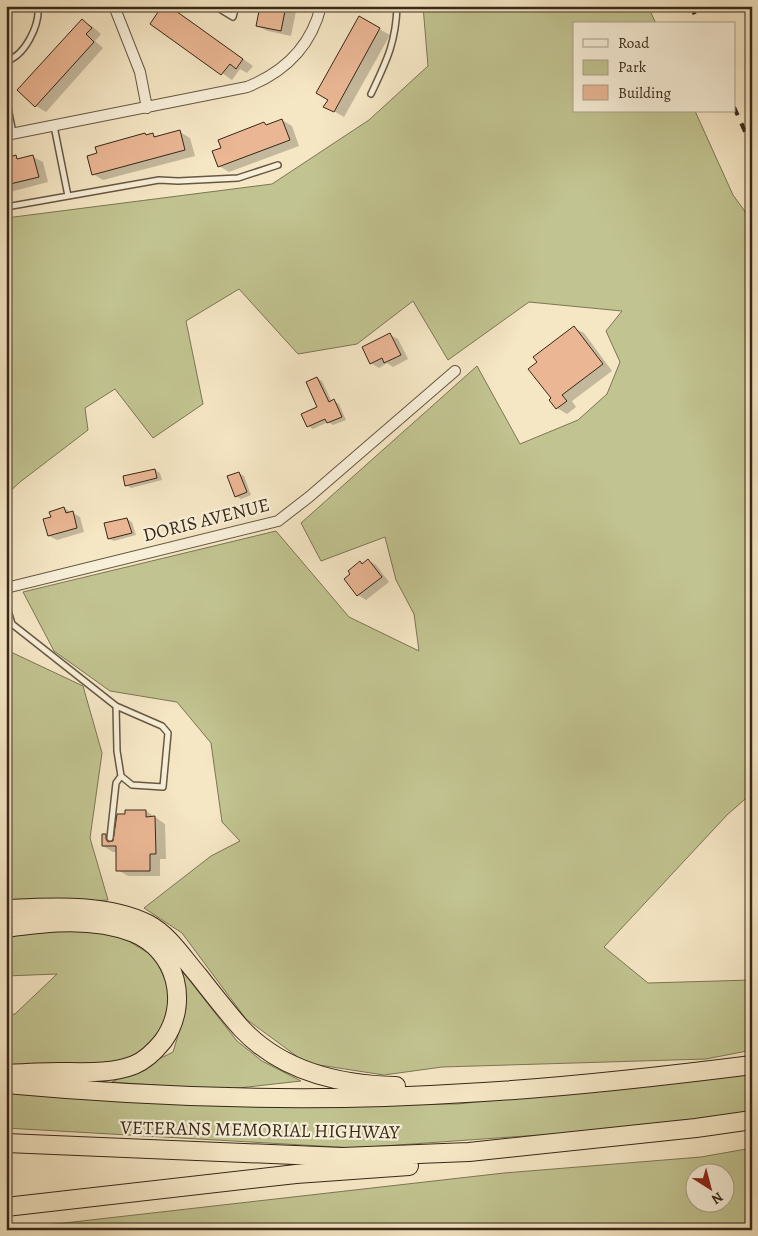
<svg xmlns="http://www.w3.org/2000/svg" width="758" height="1236" font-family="Alegreya,serif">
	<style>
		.green { fill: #c1c390; stroke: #7c7654; fill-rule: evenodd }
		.shadow { fill: #0003 }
		.building { fill: #eab694; stroke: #382818 }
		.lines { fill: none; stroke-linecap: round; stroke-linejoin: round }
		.service-casing { stroke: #675843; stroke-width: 8 }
		.minor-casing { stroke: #675843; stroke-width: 12 }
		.motorway-casing { stroke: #382818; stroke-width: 20 }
		.service { stroke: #f8efd9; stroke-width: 5 }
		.minor { stroke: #f8efd9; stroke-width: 10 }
		.motorway { stroke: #f5e6c4; stroke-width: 18 }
		.rail { stroke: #382818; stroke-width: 4; stroke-dasharray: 9 9; stroke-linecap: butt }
		.labels { text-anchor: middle; stroke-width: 4.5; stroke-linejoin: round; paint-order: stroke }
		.street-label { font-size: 19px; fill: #382818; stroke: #f8efd9 }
	</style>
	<rect width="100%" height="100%" fill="#f5e6c4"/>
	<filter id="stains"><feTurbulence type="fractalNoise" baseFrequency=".004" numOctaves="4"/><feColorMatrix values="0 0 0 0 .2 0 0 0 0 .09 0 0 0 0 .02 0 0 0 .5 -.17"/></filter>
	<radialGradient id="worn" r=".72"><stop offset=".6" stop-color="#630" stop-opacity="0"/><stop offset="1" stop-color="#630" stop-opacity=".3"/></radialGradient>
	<path class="green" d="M423 6H648L656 24H574V111H695L733 195 752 221V793L727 815 604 947 648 983 752 980V1050L706 1059 442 1067 384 1075 306 1063 246 1019 182 933 144 908 211 856 240 841 222 822 211 743 177 702 110 691 54 651 23 592 276 531 349 617 419 651 414 614 396 580 385 537 321 561 301 523 477 366 520 444 578 420 607 394 620 362 606 331 622 311 529 302 448 360 413 301 357 344 298 354 239 289 186 321 203 404 153 438 115 389 85 408 88 430 20 482 6 495V218L272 184 369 120 428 66Z
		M13 653 83 686 102 753 90 838 108 900 6 904V654Z
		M76 929 120 936 155 957 170 991 167 1021 150 1047 130 1060 109 1064 6 1065V1015L15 1014 57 974 6 976V936L19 933Z
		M176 963 237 1041 262 1061 301 1081 221 1090 112 1082 173 1052 186 1009Z
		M752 1071V1111L667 1126 355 1148 6 1128V1091L234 1104H457L711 1078Z
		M752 1148V1230H30L29 1227 504 1173 701 1157ZM696 1174H726V1204H696Z"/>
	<path class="shadow" d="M68 6H92L76 11Z
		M261 6H297L291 36 268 31 257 26Z
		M175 11 253 66 247 73 240 69 232 80 152 24Z
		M359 18 390 35 344 117 325 106Z
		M82 21 92 26 101 34 95 41 103 48 46 112 36 106Z
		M282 120 292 126 299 146 229 172 219 166 222 149 264 124 268 126Z
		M180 132 190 138 195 156 103 180 93 174 147 136 152 135 157 138Z
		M15 157 21 160 33 157 43 162 48 182 6 193V159Z
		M574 328 584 333 612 371 572 401 576 407 567 414 557 408 551 400 552 398Z
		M390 335 398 339 408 359 393 367 387 363 379 368 371 363Z
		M317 378 322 381 332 402 334 401 339 404 346 420 333 425 328 422 313 429 308 426 318 408Z
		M155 470 160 473 162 480 131 488 126 485Z
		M239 473 244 476 251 495 241 499 236 496Z
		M64 508 80 517 84 532 57 540 49 536 52 517Z
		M127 519 132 522 136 535 114 541 109 539Z
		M369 561 376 565 389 582 366 600 358 595 361 562 364 564Z
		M146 811 165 824 166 859H160V876H128L118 870V852H113L103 846 106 835 115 840 126 816V812Z"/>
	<path class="building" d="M162 6H169L243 59 236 69 230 64 221 75 150 24Z
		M260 6H286L281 31 256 26Z
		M359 16 380 28 334 112 323 107 328 100 316 93Z
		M82 19 92 28 86 34 94 42 35 107 17 90Z
		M282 119 290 140 218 167 212 151 221 148 218 140 264 122 266 125Z
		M180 130 185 150 92 175 87 156 97 153 95 147 145 133 146 135 153 133 154 137Z
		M16 155 17 159 33 155 39 177 6 185V158Z
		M574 326 603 364 562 395 567 401 556 409 549 400 551 398 528 369 537 362 533 357Z
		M390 333 401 355 384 363 382 358 370 364 362 347Z
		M317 377 329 402 334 399 342 417 327 423 325 419 307 427 301 414 317 407 306 382Z
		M155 469 157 478 125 486 123 476Z
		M239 472 247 492 235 497 227 476Z
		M64 507 66 513 73 511 77 528 48 536 43 519 51 517 49 512Z
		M127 518 132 533 108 539 104 523Z
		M368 559 382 577 357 596 344 579 350 574 348 571 360 561 362 564Z
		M125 810H146V817L155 816 156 854H150V871H116V846H102V834H106V839L108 842 113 841 117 814H125Z"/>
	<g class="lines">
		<g class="service-casing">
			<path id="service" d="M215 6 233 17 236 6
				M6 61C25 56 40 25 38 6
				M371 94C386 62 396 43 397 6
				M6 98 13 133
				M54 126 68 196
				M6 207 159 180 178 181 238 178 278 165
				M6 604 12 624 116 706 162 726 168 733 163 787 132 785 121 776 117 751 116 706
				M110 838 116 783 121 776"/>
		</g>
		<g class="minor-casing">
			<path id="minor" d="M114 6 140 72 147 108
				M6 135 247 87C285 72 311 47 321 6
				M6 588 278 521 309 497 455 371"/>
		</g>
		<g class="motorway-casing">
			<path id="motorway" d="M6 909C51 907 107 903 148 924 169 935 183 958 198 975 212 993 226 1011 241 1028 281 1071 340 1085 396 1086
				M6 928C47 922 94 917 134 933 177 951 190 1004 163 1041 155 1051 146 1060 134 1065 111 1074 84 1072 59 1072 42 1072 24 1073 6 1074
				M6 1084C159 1098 313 1103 466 1093 562 1088 657 1077 752 1065
				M6 1143 342 1157 469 1152 696 1128 752 1120
				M6 1207 296 1174 409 1166"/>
		</g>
		<use href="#service" class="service"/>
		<use href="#minor" class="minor"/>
		<use href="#motorway" class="motorway"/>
		<path class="rail" d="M691 6 699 24
			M734 107 752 147"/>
	</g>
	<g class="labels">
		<g class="street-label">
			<text transform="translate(206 519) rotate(-14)" y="7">DORIS AVENUE</text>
			<text transform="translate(260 1129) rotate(1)" y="7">VETERANS MEMORIAL HIGHWAY</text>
		</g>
	</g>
	<rect width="758" height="1236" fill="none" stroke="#f5e6c4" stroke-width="25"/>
	<rect x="8" y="8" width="743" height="1221" fill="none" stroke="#382818" stroke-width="2.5"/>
	<rect x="12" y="12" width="733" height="1211" fill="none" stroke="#382818"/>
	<rect x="573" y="22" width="162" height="90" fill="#f8efd9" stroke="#ab9f8c"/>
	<rect x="583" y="39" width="25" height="8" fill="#f8efd9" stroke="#ab9f8c"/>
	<text x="618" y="48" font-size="15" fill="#382818">Road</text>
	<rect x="583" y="60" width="25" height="15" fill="#c1c390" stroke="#ab9f8c"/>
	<text x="618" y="72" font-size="15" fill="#382818">Park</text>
	<rect x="583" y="85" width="25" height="15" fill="#eab694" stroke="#ab9f8c"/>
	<text x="618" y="98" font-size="15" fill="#382818">Building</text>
	<g transform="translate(710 1188) rotate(144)"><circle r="24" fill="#f8efd9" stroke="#ab9f8c"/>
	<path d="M0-4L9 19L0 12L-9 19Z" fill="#8f2418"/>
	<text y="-8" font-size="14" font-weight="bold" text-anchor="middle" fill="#382818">N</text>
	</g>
	<rect width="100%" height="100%" filter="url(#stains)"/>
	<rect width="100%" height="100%" fill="url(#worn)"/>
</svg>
